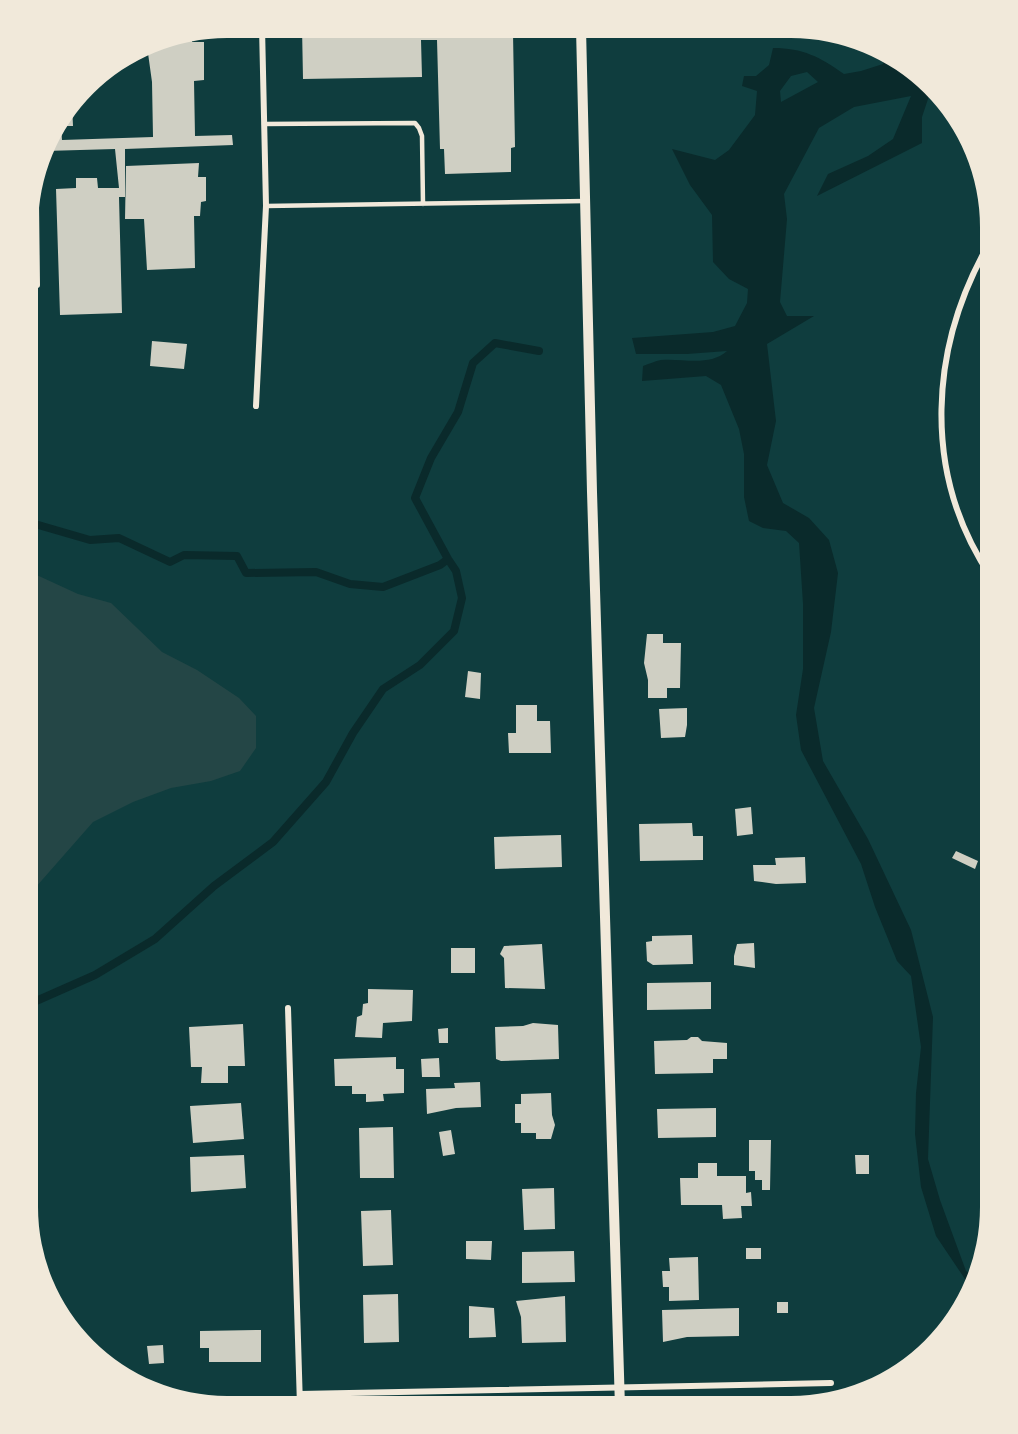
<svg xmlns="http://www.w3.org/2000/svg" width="1018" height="1434" font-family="'Playfair Display',serif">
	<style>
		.green { fill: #244646 }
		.water { fill: #0a2a2b; fill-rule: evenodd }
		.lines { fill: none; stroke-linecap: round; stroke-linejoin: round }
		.stream { stroke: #0a2a2b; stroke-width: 8 }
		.building { fill: #cfcfc3 }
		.service { stroke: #f1e9da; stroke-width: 4.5 }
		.minor { stroke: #f1e9da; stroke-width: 6 }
		.tertiary { stroke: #f1e9da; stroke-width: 10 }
	</style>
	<rect width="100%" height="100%" fill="#0f3d3e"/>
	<path class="green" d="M28 571 78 594 111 603 162 652 197 670 239 698 256 716V748L240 771 211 781 171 788 133 802 93 822 28 896Z"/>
	<path class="water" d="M773 48C803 48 820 57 844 74L861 71 883 64V56L913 68 931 90 922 117V143L817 196 828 174 868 156 893 139 911 96 854 107 819 128 784 194 787 219 780 302 787 316H814L767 344 776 421 767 465 783 503 809 518 829 540 838 573 831 632 814 708 823 761 868 839 911 930 933 1017 928 1159 940 1200 966 1271 972 1275 969 1285 936 1236 921 1187 915 1134 916 1093 921 1047 911 976 897 961 875 907 861 864 801 750 796 715 803 669V604L799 543 786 531 763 528 749 521 744 497V454L739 429 721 385 706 376 642 381 643 366C649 364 655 361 661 360 683 358 709 367 727 351L687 354H636L632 338 713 332 735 326 747 303 748 289 729 279 713 262 712 215 690 185 672 149 715 160 729 150 755 115 757 91 742 86 744 76H756L769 65ZM807 72 818 82 781 102 780 91 791 76Z"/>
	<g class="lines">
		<path class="stream" d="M28 522 90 540 119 538 170 562 184 555 237 556 246 573 316 572 350 584 383 587 440 565 448 559
			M27 1005 95 975 155 939 214 886 273 842 326 782 353 733 383 689 420 665 454 631 462 598 456 571 448 559 415 498 431 458 458 412 473 363 495 343 539 351"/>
	</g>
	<path class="building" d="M302 27 488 28V34L513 33 515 147 511 148V172L445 174 444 149H440L437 40H421L422 77 303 79Z
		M621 28H688V35L621 37Z
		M192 33V42H204V80L194 81 195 136 232 135 233 145 125 149V197H119L122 313 60 315 56 189 76 188V178H97L98 188H119L115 149 45 151 54 127 72 104 73 126H61L62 140 153 137 152 82 147 46 162 38Z
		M199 163 198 177H206V201L201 202 200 216H194L195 268 147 270 144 219H125L126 166Z
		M152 341 187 344 184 369 150 366Z
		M647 634H663V643H681L680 688H667V698H648V680L644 663Z
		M468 671 481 673 480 699 465 697Z
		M516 705H537V721H550L551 753H509L508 733H516Z
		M687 708V725L685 737 661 738 659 709Z
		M991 735V750H986L984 736Z
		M751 807 753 834 737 836 735 809Z
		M692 823 693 836H703V860L640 861 639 824Z
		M561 835 562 867 495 869 494 837Z
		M956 851 978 861 975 869 952 858Z
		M805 857 806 883 776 884 754 881 753 865H776L775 858Z
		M692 935 693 964 653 965 647 961 646 942 652 941V936Z
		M754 943 755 968 734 965V956L737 944Z
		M542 944 545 989 505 988 504 958 500 954 504 946Z
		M451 948H475V973H451Z
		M711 982V1009L647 1010V983Z
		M368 989 413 990 412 1021 383 1023 382 1038 355 1037 357 1017 362 1015 363 1004 368 1003Z
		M533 1023 558 1025 559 1059 501 1061 496 1059 495 1027 523 1026Z
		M243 1024 245 1066H228V1083H201L202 1067H191L189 1027Z
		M448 1028V1043H439L438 1029Z
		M691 1037H698L702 1041 727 1043V1059H713V1073L655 1074 654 1041 687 1040Z
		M396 1057V1069H404V1093L383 1094 384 1101 366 1102V1094H352V1086H335L334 1059Z
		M439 1058 440 1077H422L421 1059Z
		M480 1082 481 1107 456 1108 427 1114 426 1089 455 1088 454 1083Z
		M551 1093 552 1115 555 1125 551 1139H536V1133H521V1123H515V1104H521V1094Z
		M241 1103 244 1139 193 1143 190 1106Z
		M716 1108V1137L658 1138 657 1109Z
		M393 1127 394 1178H360L359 1128Z
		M451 1130 455 1154 443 1156 439 1132Z
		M749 1140H771L770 1190H762V1180H755V1171H749Z
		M244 1155 246 1188 191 1192 190 1157Z
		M855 1155H869V1174H856Z
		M698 1163H717V1176H746V1193L751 1192 752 1206H741L742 1218 723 1219 722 1205H681L680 1178H698Z
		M554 1188 555 1229 524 1230 522 1189Z
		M391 1210 393 1265 363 1266 361 1211Z
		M466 1241H492L491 1260 466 1259Z
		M746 1248H761V1259H746Z
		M574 1251 575 1282 522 1283V1252Z
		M698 1257 699 1300 669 1301V1287H663L662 1271H670L669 1258Z
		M398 1294 399 1342 364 1343 363 1295Z
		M565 1296 566 1342 522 1343 521 1317 516 1301Z
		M777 1302H788V1313H777Z
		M469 1306 494 1308 496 1337 469 1338Z
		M739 1308V1336L687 1337 663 1342 662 1310Z
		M261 1330V1362H209V1348H200V1331Z
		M163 1345 164 1363 149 1364 147 1346Z"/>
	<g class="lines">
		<path class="service" d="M264 124 415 123 419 128 422 136 423 204
			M266 206 585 201"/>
		<path class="minor" d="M32 189 36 202 37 285
			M256 406 266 206 262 27
			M991 577C921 473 929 346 991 240
			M288 1008 300 1406
			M300 1394 831 1383"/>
		<path class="tertiary" d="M581 28 592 492 620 1407"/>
	</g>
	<path d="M0 0H1018V1434H0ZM227 38H791A189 189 0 0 1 980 227V1207A189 189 0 0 1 791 1396H227A189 189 0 0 1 38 1207V227A189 189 0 0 1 227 38Z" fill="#f1e9da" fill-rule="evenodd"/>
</svg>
